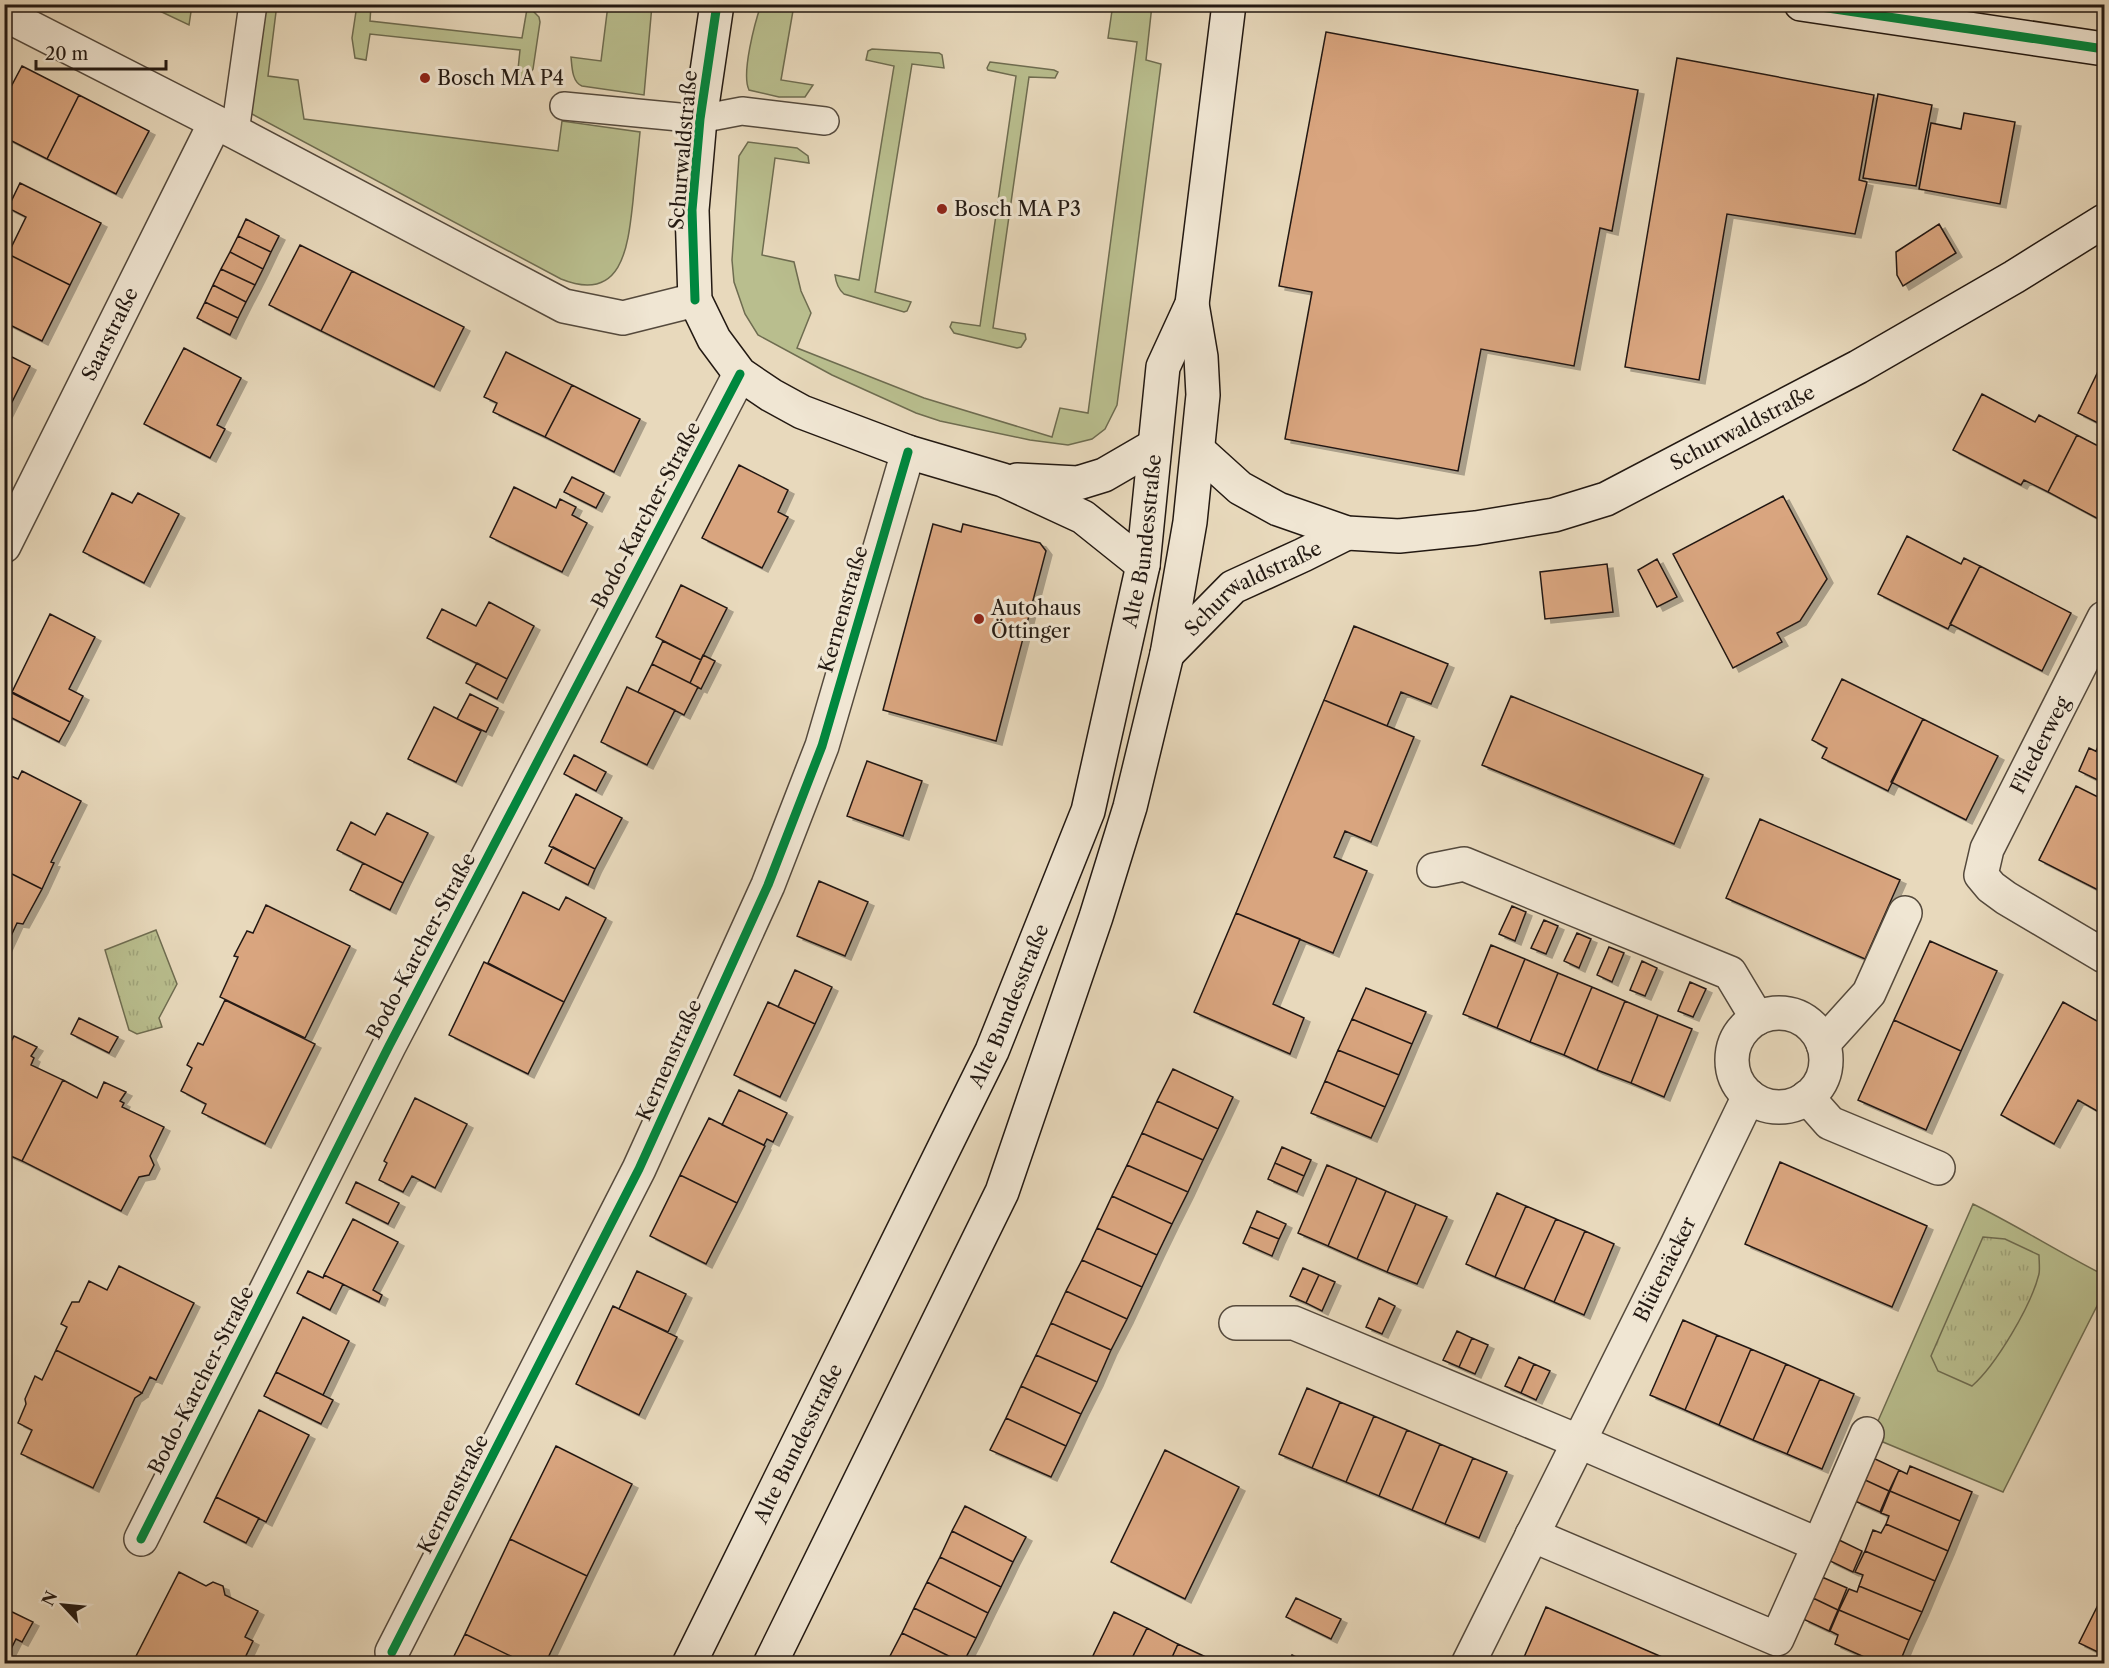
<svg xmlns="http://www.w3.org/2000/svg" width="2109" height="1668" font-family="'Libre Caslon Text',serif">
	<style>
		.grass { fill: #b9be8e; stroke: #6e6c50; stroke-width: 1.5 }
		.park { fill: url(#park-tufts); stroke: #6e6c50; stroke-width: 1.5 }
		.building { fill: #d9a57f; stroke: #231912; stroke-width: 1.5; filter: url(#shadow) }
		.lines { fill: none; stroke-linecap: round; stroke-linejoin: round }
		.lane-casing { stroke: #54493c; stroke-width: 30 }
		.street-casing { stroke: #54493c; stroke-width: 36 }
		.secondary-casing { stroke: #231912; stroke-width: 36 }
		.lane { stroke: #f0e6d3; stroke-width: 27 }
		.street { stroke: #f0e6d3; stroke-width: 33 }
		.secondary { stroke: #f0e6d3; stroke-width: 33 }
		.cycleway-casing { stroke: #f0e6d3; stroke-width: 13 }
		.cycleway { stroke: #00873e; stroke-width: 9 }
		.poi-dot { fill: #8f2418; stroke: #f0e6d3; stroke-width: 2 }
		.labels { text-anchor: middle; stroke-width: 6; stroke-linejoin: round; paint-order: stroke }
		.poi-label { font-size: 20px; fill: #231912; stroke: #f0e6d3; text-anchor: start }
		.street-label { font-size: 20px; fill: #231912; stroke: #f0e6d3 }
	</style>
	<defs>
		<pattern id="park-tufts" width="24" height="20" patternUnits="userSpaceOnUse" patternTransform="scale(1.5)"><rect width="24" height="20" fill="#b9be8e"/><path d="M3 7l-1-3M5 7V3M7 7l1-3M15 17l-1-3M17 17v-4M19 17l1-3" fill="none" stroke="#9fa379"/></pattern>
		<filter id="shadow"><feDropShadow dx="6" dy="4" stdDeviation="0" flood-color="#0004"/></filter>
	</defs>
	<rect width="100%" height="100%" fill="#e8d9bc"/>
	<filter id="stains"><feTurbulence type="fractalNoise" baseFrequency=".00333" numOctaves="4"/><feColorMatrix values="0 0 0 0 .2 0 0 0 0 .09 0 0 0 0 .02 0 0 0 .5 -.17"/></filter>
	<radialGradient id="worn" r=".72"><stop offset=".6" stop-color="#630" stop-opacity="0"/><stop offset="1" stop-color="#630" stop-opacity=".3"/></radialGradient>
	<path class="grass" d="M277 4 268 76 298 80 304 119 558 151 562 121 640 132C638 155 635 178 633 201 628 246 623 304 561 279L250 113 264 5Z
		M1113 4 1152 5 1146 60 1161 64 1117 405 1105 429 1092 439 1068 445 1030 440 940 421 916 413 832 375 758 335 745 314 734 282 732 260 739 156 748 142 797 148 808 156 809 163 775 158 762 255 794 262 801 291 811 313 797 348 924 398 1052 437 1060 408 1088 413 1137 42 1108 38Z
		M147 5H192L189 25Z
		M357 5H371L370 21 522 38 527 9 532 10 539 17 540 22 533 69 528 77 517 79 520 50 370 34 366 60 355 58 352 38Z
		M608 5H652L644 95 582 86C572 82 572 67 571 57L601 61Z
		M761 5H794L781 80 813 85 805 97H779L749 90C741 74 755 22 761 5Z
		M872 49 939 53 942 55 944 68 912 64 875 292 911 302 907 311 904 312 844 294C838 289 836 283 835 275L859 280 894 66 866 60 868 51Z
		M990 62 1054 70 1058 72 1055 78 1029 77 993 328 1025 334 1026 339 1021 347 1017 348 954 333 950 327 952 322 980 326 1016 76 988 70 987 68Z
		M1973 1204C2018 1226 2060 1253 2104 1275V1292L2003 1492 1871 1437Z"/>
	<path class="park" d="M156 930 177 984 159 1018 162 1027 137 1034 129 1030 105 950Z
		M1983 1237 2005 1239 2039 1255C2039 1261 2040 1268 2039 1274 2031 1306 1996 1365 1972 1386L1938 1371 1931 1356Z"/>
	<path class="building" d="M1326 32 1638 90 1612 231 1600 228 1574 366 1481 349 1458 471 1285 439 1312 292 1279 286Z
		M1677 58 1874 95 1859 180 1867 182 1855 234 1727 214 1699 380 1625 367Z
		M22 66 79 95 47 159 4 137V100Z
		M1878 94 1932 105 1916 186 1863 178Z
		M79 95 149 131 116 194 47 159Z
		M1964 113 2015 122 2000 204 1919 189 1931 123 1961 129Z
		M20 183 101 223 70 285 8 254 26 217 8 208Z
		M246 219 279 236 271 252 238 236Z
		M1939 224 1956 253 1903 286 1897 275 1896 252Z
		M238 236 271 252 263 269 230 252Z
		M300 245 352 271 321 331 269 305Z
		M230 252 263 269 255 285 221 269Z
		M8 254 70 285 42 341 4 322V261Z
		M221 269 255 285 246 302 213 285Z
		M352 271 464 327 434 387 321 331Z
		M213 285 246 302 238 318 205 302Z
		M205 302 238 318 230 335 197 318Z
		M184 348 241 378 217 425 225 429 210 458 144 424Z
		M506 352 572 385 545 437 493 412 497 403 484 397Z
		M4 353 30 366 4 418Z
		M2104 359V426L2078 413Z
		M572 385 640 419 614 472 545 437Z
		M1982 394 2035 422 2039 415 2077 435 2048 492 2024 480 2021 485 1953 450Z
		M2077 435 2104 449V522L2048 492Z
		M739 465 788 490 778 512 788 517 762 568 702 538Z
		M572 477 604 493 596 508 564 492Z
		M514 487 556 508 560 499 576 507 572 515 587 523 562 572 490 537Z
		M112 493 132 503 138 493 179 514 144 583 83 552Z
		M1783 496 1827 579 1800 621 1777 633 1782 642 1733 668 1673 554Z
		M933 524 961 532 963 524 1040 543 1046 551 996 741 883 710Z
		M1907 536 1961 564 1964 558 1980 566 1948 629 1878 594Z
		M1657 559 1677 597 1657 607 1638 570Z
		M1607 564 1613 612 1545 619 1540 572Z
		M1980 566 2071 613 2042 671 1950 624Z
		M681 585 727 608 701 660 656 637Z
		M489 602 534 626 507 679 427 638 442 609 476 626Z
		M50 614 95 637 69 689 83 696 70 722 12 692Z
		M1354 626 1448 664 1431 704 1401 692 1387 726 1324 700Z
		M663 641 701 660 690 683 652 664Z
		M703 655 715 661 701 689 690 683Z
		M477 663 507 679 497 699 466 683Z
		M652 664 698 687 684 715 638 692Z
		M1842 679 1923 719 1888 791 1822 758 1827 748 1812 740Z
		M627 687 675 710 647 765 601 742Z
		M4 689 70 722 59 742 4 714Z
		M470 694 498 708 486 732 457 719Z
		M1511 696 1703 775 1674 844 1482 765Z
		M1324 700 1414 737 1371 842 1345 831 1334 857 1367 871 1333 953 1236 913Z
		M434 707 481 731 456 782 408 759Z
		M1923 719 1998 756 1966 820 1891 782Z
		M2104 735V755L2096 751Z
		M2089 748 2104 755V783L2079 771Z
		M574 755 606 772 596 791 564 774Z
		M867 761 922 781 903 836 847 816Z
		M22 771 81 801 51 862 54 863 42 889 4 870V773L18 779Z
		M2076 786 2104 800V893L2039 860Z
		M576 794 622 818 595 869 549 846Z
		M387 813 428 833 403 883 337 850 351 822 375 835Z
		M1760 819 1900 880 1865 959 1726 898Z
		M553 847 595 869 588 885 545 863Z
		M363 863 403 883 390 910 350 890Z
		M4 870 42 889 23 924 17 923 4 951Z
		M819 881 868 902 845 956 797 936Z
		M523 892 559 910 566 897 606 918 564 1002 488 963Z
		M266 905 350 946 305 1038 220 997 238 957 234 956 247 931 253 933Z
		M1512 906 1526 912 1515 941 1499 934Z
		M1236 913 1300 939 1273 1004 1304 1018 1290 1054 1194 1012Z
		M1544 920 1558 926 1546 954 1531 948Z
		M1577 933 1591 939 1579 968 1564 961Z
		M1930 941 1997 971 1961 1051 1894 1020Z
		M1491 945 1525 959 1497 1028 1463 1014Z
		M1609 947 1624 953 1612 982 1597 975Z
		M1525 959 1558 973 1530 1042 1497 1028Z
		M1642 961 1657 968 1645 996 1630 990Z
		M484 962 564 1002 528 1074 449 1035Z
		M795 970 832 987 815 1024 778 1007Z
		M1558 973 1592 987 1564 1055 1530 1042Z
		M1690 982 1706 989 1693 1017 1678 1011Z
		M1592 987 1625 1001 1597 1070 1564 1055Z
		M1366 988 1426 1012 1412 1044 1352 1019Z
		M225 1000 315 1044 265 1144 202 1113 206 1104 181 1091 192 1068 187 1065 198 1043 203 1045Z
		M1625 1001 1658 1015 1631 1083 1597 1070Z
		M768 1002 815 1024 780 1097 734 1075Z
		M2063 1002 2104 1025V1115L2078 1100 2054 1144 2001 1115Z
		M1658 1015 1692 1029 1664 1097 1631 1083Z
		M79 1018 118 1037 109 1053 71 1034Z
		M1352 1019 1412 1044 1399 1075 1338 1050Z
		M1894 1020 1961 1051 1926 1130 1858 1100Z
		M14 1036 37 1047 31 1056 34 1058 31 1065 63 1080 22 1161 4 1153V1055Z
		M1338 1050 1399 1075 1385 1107 1325 1081Z
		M1173 1069 1233 1097 1218 1129 1157 1101Z
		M63 1080 97 1098 104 1082 126 1092 120 1101 124 1103 122 1107 164 1127 150 1156 154 1165 149 1175 139 1177 121 1211 22 1161Z
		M1325 1081 1385 1107 1371 1138 1311 1113Z
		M739 1090 787 1113 773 1142 767 1139 764 1145 722 1125Z
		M415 1098 467 1124 435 1188 412 1176 403 1192 379 1180 387 1163 384 1161Z
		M1157 1101 1218 1129 1203 1160 1142 1133Z
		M709 1118 765 1146 737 1203 680 1175Z
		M1142 1133 1203 1160 1188 1192 1127 1165Z
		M1282 1147 1311 1160 1304 1176 1275 1163Z
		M1780 1162 1927 1226 1892 1307 1745 1244Z
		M1275 1163 1304 1176 1297 1192 1268 1179Z
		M1127 1165 1188 1192 1172 1224 1112 1196Z
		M1327 1165 1357 1178 1328 1246 1298 1233Z
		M680 1175 737 1203 706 1264 650 1236Z
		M1357 1178 1386 1191 1357 1259 1328 1246Z
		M356 1182 399 1203 388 1224 346 1203Z
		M1386 1191 1416 1204 1387 1272 1357 1259Z
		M1497 1193 1526 1206 1495 1277 1466 1264Z
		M1112 1196 1172 1224 1157 1255 1097 1228Z
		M1416 1204 1447 1217 1417 1284 1387 1272Z
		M1526 1206 1556 1219 1524 1289 1495 1277Z
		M1257 1211 1286 1224 1279 1239 1250 1227Z
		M353 1219 398 1242 373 1290 382 1295 379 1302 324 1275Z
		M1556 1219 1585 1231 1554 1302 1524 1289Z
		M1250 1227 1279 1239 1272 1256 1243 1243Z
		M1097 1228 1157 1255 1142 1287 1082 1260Z
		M1585 1231 1614 1244 1584 1315 1554 1302Z
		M1082 1260 1142 1287 1127 1319 1066 1291Z
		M119 1266 194 1303 156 1380 150 1377 142 1393 56 1350 67 1327 61 1324 72 1302H79L89 1281 107 1290Z
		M1303 1268 1319 1275 1306 1303 1290 1296Z
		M308 1271 323 1278 324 1275 343 1284 330 1310 297 1293Z
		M637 1271 686 1294 668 1332 619 1309Z
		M1319 1275 1335 1282 1322 1311 1306 1303Z
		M1066 1291 1127 1319 1111 1350 1051 1323Z
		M1379 1298 1395 1306 1382 1334 1366 1327Z
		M613 1306 677 1337 639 1415 576 1384Z
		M303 1317 349 1341 323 1395 276 1372Z
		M1683 1320 1717 1335 1685 1410 1650 1395Z
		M1051 1323 1111 1350 1097 1382 1036 1355Z
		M1457 1331 1472 1338 1459 1367 1443 1360Z
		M1717 1335 1751 1349 1719 1425 1685 1410Z
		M1472 1338 1488 1345 1475 1374 1459 1367Z
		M1751 1349 1786 1364 1753 1440 1719 1425Z
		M56 1350 142 1393 135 1398 93 1488 21 1454 32 1430 18 1423 26 1404 25 1399 35 1376 42 1380Z
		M1036 1355 1097 1382 1081 1414 1021 1386Z
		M1519 1357 1534 1364 1521 1393 1505 1386Z
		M1534 1364 1550 1371 1536 1400 1521 1393Z
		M1786 1364 1820 1379 1787 1454 1753 1440Z
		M276 1372 333 1400 321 1424 264 1396Z
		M1820 1379 1854 1394 1822 1469 1787 1454Z
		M1021 1386 1081 1414 1066 1446 1006 1418Z
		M1307 1388 1340 1402 1312 1468 1279 1454Z
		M1340 1402 1374 1416 1346 1482 1312 1468Z
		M259 1410 309 1435 266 1522 216 1497Z
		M1374 1416 1407 1430 1379 1496 1346 1482Z
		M1006 1418 1066 1446 1051 1477 990 1450Z
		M1407 1430 1440 1444 1412 1510 1379 1496Z
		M1440 1444 1473 1458 1445 1524 1412 1510Z
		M556 1446 632 1484 587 1576 510 1539Z
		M1165 1450 1239 1487 1185 1599 1111 1562Z
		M1473 1458 1507 1472 1479 1538 1445 1524Z
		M1873 1458 1899 1470 1889 1491 1863 1479Z
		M1910 1466 1972 1492 1960 1521 1890 1491 1899 1470 1907 1474Z
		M1863 1479 1889 1491 1880 1512 1855 1501Z
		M1890 1491 1960 1521 1948 1551 1886 1524 1889 1516 1881 1513Z
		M216 1497 259 1518 246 1543 204 1522Z
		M965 1506 1026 1537 1013 1562 952 1531Z
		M1886 1524 1948 1551 1935 1581 1865 1551 1873 1530 1881 1533Z
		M952 1531 1013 1562 1001 1587 940 1557Z
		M510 1539 587 1576 545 1664H527L465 1634Z
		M1837 1539 1862 1551 1853 1572 1828 1560Z
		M1865 1551 1935 1581 1922 1612 1859 1586 1863 1575 1855 1572Z
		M940 1557 1001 1587 988 1613 927 1582Z
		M179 1572 206 1586 213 1582 223 1586 225 1595 258 1611 245 1637 253 1641 242 1664H132Z
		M1822 1577 1847 1588 1838 1610 1813 1598Z
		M927 1582 988 1613 976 1638 914 1608Z
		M1859 1586 1922 1612 1909 1640 1839 1610 1849 1589 1857 1592Z
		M2104 1593V1655L2079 1643Z
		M1296 1598 1341 1619 1331 1639 1286 1617Z
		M1813 1598 1838 1610 1829 1631 1803 1619Z
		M1546 1607 1662 1657 1660 1664H1521Z
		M4 1608 33 1622 22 1642 16 1639 4 1663Z
		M914 1608 976 1638 963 1663 902 1633Z
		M1839 1610 1909 1640 1899 1664H1880L1835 1644 1838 1635 1830 1631Z
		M1114 1612 1147 1628 1129 1664H1089Z
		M1147 1628 1178 1644 1169 1664H1129Z
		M902 1633 963 1663V1664H900L889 1658Z
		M465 1634 527 1664H450Z
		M1178 1644 1210 1659 1208 1664H1169Z
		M1292 1655 1310 1664H1288Z
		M889 1658 900 1664H887Z"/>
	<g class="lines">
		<g class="lane-casing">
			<path id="lane" d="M564 106 700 119 742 111 825 121
				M235 132 253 4"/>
		</g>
		<g class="street-casing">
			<g id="street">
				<path d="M4 14 235 132 564 306 623 318 695 300"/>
				<path id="s1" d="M4 546 215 123"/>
				<path d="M2104 618 1987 849 1981 875 1991 887 2006 898 2104 956"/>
				<path d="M1434 870 1464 864 1730 973 1757 1018"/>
				<circle cx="1779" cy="1060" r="47"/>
				<path d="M1823 1044 1869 993 1905 913"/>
				<path d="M1807 1097 1830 1123 1938 1168"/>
				<path d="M1236 1323H1294L1580 1442 1819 1545 1777 1639 1532 1535"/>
				<path d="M141 1539 389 1046 740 374"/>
				<path d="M1819 1545 1867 1434"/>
				<path d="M392 1652 639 1169 768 885 822 746 908 452"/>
				<path id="s2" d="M1468 1664 1677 1245 1749 1096"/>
			</g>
		</g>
		<g class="secondary-casing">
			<g id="secondary">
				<path d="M717 4 700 119 692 210 695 300 714 339 740 374 771 395 802 412 908 452 1003 480 1083 517 1143 565"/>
				<path d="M1801 4 2104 49"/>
				<path id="s3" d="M1198 450 1240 488 1278 509 1347 533 1399 536 1476 528 1554 515 1606 499 1858 367 2014 277 2104 221"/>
				<path d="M1017 480 1078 483 1104 475 1154 446"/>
				<path id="s4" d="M1167 654 1233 587 1303 555 1347 533"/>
				<path id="s5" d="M689 1664 992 1051 1088 811 1143 565 1163 367 1192 304 1229 4"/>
				<path d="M770 1664 1002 1192 1096 917 1130 807 1167 654 1190 522 1203 395 1201 357 1192 304"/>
			</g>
		</g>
		<use href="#lane" class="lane"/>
		<use href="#street" class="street"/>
		<use href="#secondary" class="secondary"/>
		<g class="cycleway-casing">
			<path id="cycleway" d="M1801 4 2104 49
				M695 300 692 210 700 119 717 4
				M141 1539 389 1046 740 374
				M392 1652 639 1169 768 885 822 746 908 452"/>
		</g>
		<use href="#cycleway" class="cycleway"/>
	</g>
	<g class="poi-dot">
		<circle cx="425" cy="78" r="6"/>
		<circle cx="942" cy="209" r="6"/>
		<circle cx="979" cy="619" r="6"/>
	</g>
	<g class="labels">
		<g class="poi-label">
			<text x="437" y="85">Bosch MA P4</text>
			<text x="954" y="216">Bosch MA P3</text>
			<text x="991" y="615">Autohaus<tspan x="991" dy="23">Öttinger</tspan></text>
		</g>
		<g class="street-label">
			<text transform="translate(683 150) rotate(-85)" y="7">Schurwaldstraße</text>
			<text dy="7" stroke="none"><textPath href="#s1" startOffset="237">Saarstraße</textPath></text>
			<text dy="7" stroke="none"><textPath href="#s3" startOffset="590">Schurwaldstraße</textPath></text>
			<text transform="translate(646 515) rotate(-62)" y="7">Bodo-Karcher-Straße</text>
			<text dy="7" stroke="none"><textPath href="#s5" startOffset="1218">Alte Bundesstraße</textPath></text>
			<text dy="7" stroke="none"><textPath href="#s4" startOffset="110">Schurwaldstraße</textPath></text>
			<text transform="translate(843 609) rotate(-74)" y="7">Kernenstraße</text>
			<text transform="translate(2040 745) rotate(-63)" y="7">Fliederweg</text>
			<text transform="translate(421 946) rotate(-62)" y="7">Bodo-Karcher-Straße</text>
			<text dy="7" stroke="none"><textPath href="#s5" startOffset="732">Alte Bundesstraße</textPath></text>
			<text transform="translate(669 1060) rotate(-66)" y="7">Kernenstraße</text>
			<text dy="7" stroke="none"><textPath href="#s2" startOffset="441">Blütenäcker</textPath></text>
			<text transform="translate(201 1380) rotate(-63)" y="7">Bodo-Karcher-Straße</text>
			<text dy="7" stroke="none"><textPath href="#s5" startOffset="246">Alte Bundesstraße</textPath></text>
			<text transform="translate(453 1494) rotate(-63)" y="7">Kernenstraße</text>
		</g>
	</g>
	<rect width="2109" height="1668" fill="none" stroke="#e8d9bc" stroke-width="24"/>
	<rect x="6" y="6" width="2097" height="1656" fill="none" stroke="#231912" stroke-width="3"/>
	<rect x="12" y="12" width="2085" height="1644" fill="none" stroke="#231912" stroke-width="1.5"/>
	<g transform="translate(63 1605) rotate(296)" stroke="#f0e6d3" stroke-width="4.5" paint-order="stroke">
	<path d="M0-4.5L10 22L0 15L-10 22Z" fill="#231912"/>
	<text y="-9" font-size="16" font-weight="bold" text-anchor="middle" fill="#231912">N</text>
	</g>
	<path d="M36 60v9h130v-9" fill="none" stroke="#231912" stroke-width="3"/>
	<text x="45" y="60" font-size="18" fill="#231912" stroke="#f0e6d3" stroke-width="4.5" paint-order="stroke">20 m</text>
	<rect width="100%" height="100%" filter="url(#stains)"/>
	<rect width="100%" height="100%" fill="url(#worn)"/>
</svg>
